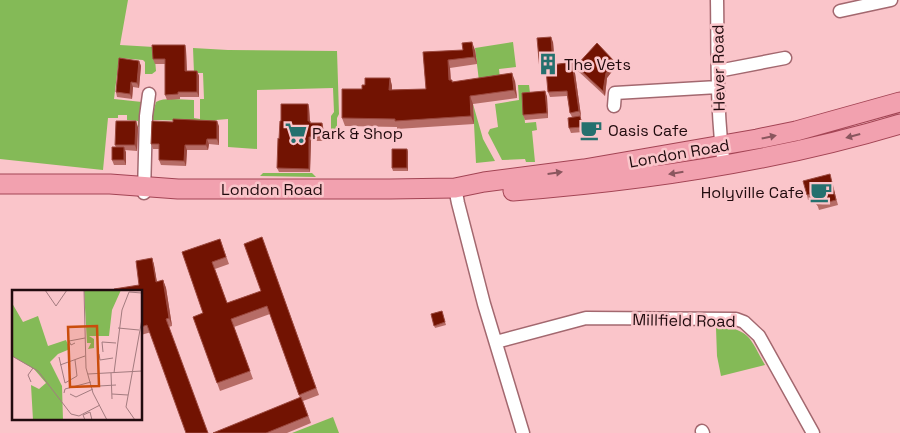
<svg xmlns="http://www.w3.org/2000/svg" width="900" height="433" font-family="'Space Grotesk',sans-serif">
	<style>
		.green { fill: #84ba57 }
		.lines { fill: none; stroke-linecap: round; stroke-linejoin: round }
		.minor-casing { stroke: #a3686f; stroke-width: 15 }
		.primary-casing { stroke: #a34454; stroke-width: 21 }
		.minor { stroke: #fff; stroke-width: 12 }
		.primary { stroke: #f2a1af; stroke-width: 19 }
		.wall { fill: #b66c66 }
		.shaded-wall { fill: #9b483e }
		.building { fill: #721302; stroke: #9b483e }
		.oneway { fill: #8a565e }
		.labels { text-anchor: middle; stroke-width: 5; stroke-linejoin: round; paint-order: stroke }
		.poi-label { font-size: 16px; fill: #210b0e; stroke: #fac5ca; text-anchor: start }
		.street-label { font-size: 16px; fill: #210b0e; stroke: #fac5ca }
		.inset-road { fill: none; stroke: #a37b7f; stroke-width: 1 }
		.view { fill: #ca4d0c; fill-opacity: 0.15; stroke: #ca4d0c; stroke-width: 2.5 }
		.inset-edge { fill: none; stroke: #210b0e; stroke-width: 2.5 }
	</style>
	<rect width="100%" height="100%" fill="#fac5ca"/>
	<path class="green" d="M0 0H128L120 45 154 47 156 71 152 74H145V62L143 60 119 58 114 99 142 102 140 127H138V121L127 120V115H118V118H108L103 170 0 159Z
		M513 42 516 67 499 69 500 79 479 81 475 48Z
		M193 48 228 50 337 51 339 114 337 118V137H331V116L334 112 333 88 257 90V149L228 147V119L216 120 213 123 199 121 151 120 156 102C165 97 182 100 194 100V118L200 119V99H204L203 73H194Z
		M518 85H529L530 93 523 94 525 123 536 122 537 130 532 131 535 162H526L525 159 502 160 488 133 490 129 498 127 495 104 519 100Z
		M473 104 483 139 495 161 476 163Z
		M263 173H312L316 177 260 176Z
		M719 326C751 330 750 339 765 365L721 376 717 356 716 328Z
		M333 417 339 433H292Z"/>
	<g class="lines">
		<g class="minor-casing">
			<path id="minor" d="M717 0C718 55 716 111 724 165
				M840 11 891 0
				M718 71 785 58
				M614 106 615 93 718 87
				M455 188 458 203 484 304 523 433
				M144 193 146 116 149 94
				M496 342 586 318 736 319 744 322 759 336 813 433
				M702 431 703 433"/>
		</g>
		<g class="primary-casing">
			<path id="primary" d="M0 184H110L178 189H390L455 188 484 182 584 169 757 139 796 131 900 102
				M513 191C644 181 774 162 900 124"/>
		</g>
		<use href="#minor" class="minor"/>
		<use href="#primary" class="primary"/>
	</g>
	<path class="wall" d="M553 42 555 64 572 62 574 66 581 116H580L582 121 583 132 571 133 569 128 572 117 570 113 567 96 550 97 548 92 547 75H541L540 70Z
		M185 45 186 50 187 71H197L199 76V97H180V99L167 100 165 95V64H155L153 59Z
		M475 50 477 64 450 68 451 80 452 82 515 81 517 98 473 104 474 124 397 129V127L345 126 342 118 365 85 390 78 392 86V90L426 89 423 52Z
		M139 61 141 66 139 88 133 87 132 99 117 97 116 92Z
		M576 66H616L607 78 605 96 578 71Z
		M545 91 547 97 548 118 525 120 523 115Z
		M308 104 309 107 310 121 311 123H322L323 126 324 141H311L310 172H279L277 168 281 121Z
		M219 126V145L209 144 208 150H187L186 166 161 165 159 160V149H153L151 144Z
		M138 127 137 151 125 150 126 165H114L112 160 116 147 115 145Z
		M407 149 408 152V171H393L392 168Z
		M831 179 838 205 819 210 815 198 808 200 807 195Z
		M262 237 319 395 303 401 311 423 287 433H213L300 398 270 314 234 327 253 379 220 391 193 317 203 313 182 252 220 239 229 264 215 269 227 303 261 291Z
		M152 258 154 265 157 282 163 280 166 288 172 326 141 335V292L139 285Z
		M442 311 446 325 435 328 431 314Z"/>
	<path class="shaded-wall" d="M551 37 553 42 555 69 553 65Z
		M472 42 475 50 477 64 474 57Z
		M185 45 186 50 187 77 185 71Z
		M448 60 450 68 451 87 449 80Z
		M139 61 141 66 139 88 137 83Z
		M614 61 616 66 607 78 605 96 603 91 606 73Z
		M572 62 574 66 581 116 579 111Z
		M197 71 199 76V97L197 92Z
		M512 73 515 81 517 98 514 90Z
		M390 78 392 86V98L389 90Z
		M131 82 133 87 132 99 130 94Z
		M545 91 547 97 548 118 547 113Z
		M470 96 473 104 474 124 471 116Z
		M308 104 309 107 310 124 308 121Z
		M136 121 138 127 137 151 135 145Z
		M217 121 219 126V145L217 139Z
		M322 123 323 126 324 141 322 137Z
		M309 137 311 141 310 172 309 169Z
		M207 139 209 144 208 150 206 145Z
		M185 145 187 150 186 166 184 161Z
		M124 147 126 152V165L124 160Z
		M407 149 408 152V171L407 168Z
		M152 258 154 265 158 289 156 282Z
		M163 280 166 288 172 326 169 318Z"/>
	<path class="building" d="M551 37 553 65 572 62 579 111 570 113 567 91 548 92 546 70H540L537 38Z
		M472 42 474 57 448 60 449 80H452V82L512 73 514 90 470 96 471 116 395 121V119L342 118V89H362V85H365V78H390L389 90 426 89 423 52 463 50 462 43Z
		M597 43 614 61 606 73 603 91 576 66Z
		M152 45H185V71H197V92H178V94L165 95V59H153Z
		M119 58 139 61 137 83 131 82 130 94 116 92Z
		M545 91 547 113 523 115 522 93Z
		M281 104H308V121H310V123H322V137H309V169L277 168 278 138 279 139 280 121H281Z
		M580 116 582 127 569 128 568 118Z
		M173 119 217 121V139H207L206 145H185L184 161 159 160V144H151L152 121 173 122Z
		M116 121H136L135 145H115Z
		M112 147H124V160H112Z
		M392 149H407V168H392Z
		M830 174 836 200 817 205 814 193 807 195 803 181Z
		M262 237 316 388 299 395 267 306 231 319 250 371 217 383 193 317 203 313 182 252 220 239 226 257 212 262 227 303 261 291 244 244Z
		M152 258 156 282 163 280 169 318 166 319 208 433H186L147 325 141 327V292H114V289L139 285 136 261Z
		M442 311 445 322 434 326 431 314Z
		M301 397 308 416 266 433H213Z"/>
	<defs><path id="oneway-solid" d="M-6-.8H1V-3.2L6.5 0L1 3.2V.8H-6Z" transform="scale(1.25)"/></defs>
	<g class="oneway">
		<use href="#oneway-solid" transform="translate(853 136) rotate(165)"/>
		<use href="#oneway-solid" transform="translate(769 137) rotate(-12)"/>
		<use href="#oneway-solid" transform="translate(555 173) rotate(-8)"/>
		<use href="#oneway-solid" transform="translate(676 173) rotate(171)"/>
	</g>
	<defs>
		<g id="building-bare" transform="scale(1.725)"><path d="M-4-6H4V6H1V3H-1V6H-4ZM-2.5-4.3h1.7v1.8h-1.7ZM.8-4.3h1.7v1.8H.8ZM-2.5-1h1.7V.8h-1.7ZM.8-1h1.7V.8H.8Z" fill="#25706e" stroke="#fac5ca" stroke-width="2.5" paint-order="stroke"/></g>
		<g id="cafe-bare" transform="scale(1.725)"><path d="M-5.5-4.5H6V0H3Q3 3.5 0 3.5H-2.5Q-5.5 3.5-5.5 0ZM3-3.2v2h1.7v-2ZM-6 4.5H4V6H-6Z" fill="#25706e" stroke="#fac5ca" stroke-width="2.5" paint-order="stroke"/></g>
		<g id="supermarket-bare" transform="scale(1.725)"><path d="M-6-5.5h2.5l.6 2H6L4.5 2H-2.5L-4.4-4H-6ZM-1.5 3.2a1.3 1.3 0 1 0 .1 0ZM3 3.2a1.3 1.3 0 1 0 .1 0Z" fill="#25706e" stroke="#fac5ca" stroke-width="2.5" paint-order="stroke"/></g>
	</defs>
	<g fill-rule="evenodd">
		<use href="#building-bare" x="548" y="64"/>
		<use href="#cafe-bare" x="591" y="130"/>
		<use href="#supermarket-bare" x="296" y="133"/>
		<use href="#cafe-bare" x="821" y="192"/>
	</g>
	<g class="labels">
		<g class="poi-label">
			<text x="564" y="70">The Vets</text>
			<text x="608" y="136">Oasis Cafe</text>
			<text x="312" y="139">Park &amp; Shop</text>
			<text x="804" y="198" text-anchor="end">Holyville Cafe</text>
		</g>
		<g class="street-label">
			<text transform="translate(718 68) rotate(-91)" y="6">Hever Road</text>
			<text transform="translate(679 153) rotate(-10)" y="6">London Road</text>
			<text x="272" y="195">London Road</text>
			<text transform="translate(684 320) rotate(1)" y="6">Millfield Road</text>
		</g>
	</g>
	<g transform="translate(12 290)">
		<rect width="130" height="130" fill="#fac5ca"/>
		<path d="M72 0H109L100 20 97 46H77L82 49V58L76 59 79 53H75ZM0 13 11 32 26 26 36 56 54 50 58 59 46 64 38 72 50 96 51 130H21L19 95 27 99 34 93 22 79 0 66Z" fill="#84ba57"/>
		<path class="inset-road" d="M33 0 44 16 55 0M72 0 74 78 81 103 95 130M106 38 127 40M63 53 59 55 57 51 73 48M91 62 90 52 104 53M87 64 88 70 101 68M0 66 26 81 59 124 67 126 88 115M47 67 53 93 65 86 63 70M48 75 73 66M99 83 100 109M102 83 110 20 117 2 130 3M76 84 130 81M19 92 16 85 21 78M87 96 104 95M52 103 53 99 79 92M58 104 64 107 81 99M100 104 116 105M73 130 71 125 78 122 80 130M123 130 114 117 130 29"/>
		<path class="view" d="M85 36 87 96 58 97 56 37Z"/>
		<rect width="130" height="130" class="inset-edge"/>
	</g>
</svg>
